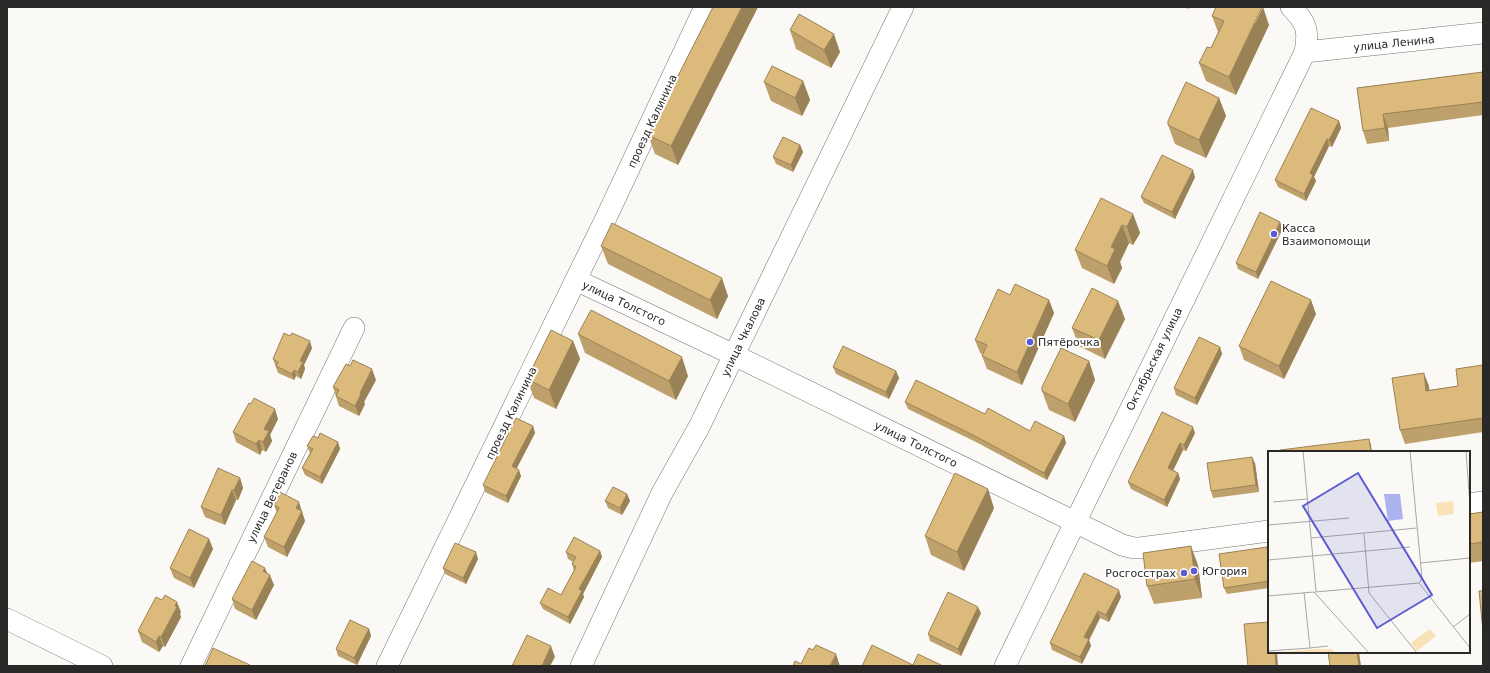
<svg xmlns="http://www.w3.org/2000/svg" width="1490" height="673" font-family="'DejaVu Sans',sans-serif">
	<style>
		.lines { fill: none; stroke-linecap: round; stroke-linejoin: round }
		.minor-casing { stroke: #767571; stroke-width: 22 }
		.minor { stroke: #fff; stroke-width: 21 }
		.wall { fill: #bda06b }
		.shaded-wall { fill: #9a8257 }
		.building { fill: #dcba7c; stroke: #9a8257 }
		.poi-dot { fill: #5d5bd3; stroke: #fff; stroke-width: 1.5 }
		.labels { text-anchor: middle; stroke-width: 4; stroke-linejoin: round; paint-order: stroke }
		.street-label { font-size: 11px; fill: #2a2928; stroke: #fff }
		.poi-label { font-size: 11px; fill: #2a2928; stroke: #fff; text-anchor: start }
		.inset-road { fill: none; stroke: #a7a6a3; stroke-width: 1 }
		.view { fill: #5d5bd3; fill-opacity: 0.15; stroke: #5d5bd3; stroke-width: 2 }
		.inset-edge { fill: none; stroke: #2a2928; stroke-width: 2 }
	</style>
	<rect width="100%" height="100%" fill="#fbf9f5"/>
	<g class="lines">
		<g class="minor-casing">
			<path id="minor" d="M1305 52 1483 33
				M576 280 734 355 1122 545 1134 548H1140L1269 531
				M1469 504 1483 502
				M7 619 102 666
				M191 666 354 328
				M387 666 606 218 705 7
				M581 666 662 493 699 427 903 7
				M1005 666 1305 52C1309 31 1307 23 1291 7"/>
		</g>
		<use href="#minor" class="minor"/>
	</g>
	<path class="wall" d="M713 7H758L678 165 655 154 648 135Z
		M1184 7H1190L1189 9Z
		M1212 16 1269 25 1236 95 1206 81 1199 63 1211 48 1218 32Z
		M790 30 840 52 831 68 796 49Z
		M1483 72V115L1388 128 1389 141 1367 144 1363 131 1357 88Z
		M803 81 810 100 802 116 771 101 764 82Z
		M1219 98 1226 116 1206 158 1175 144 1168 125Z
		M1339 121 1341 128 1332 147 1329 146 1314 177 1316 181 1306 201 1278 187 1275 180Z
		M800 145 803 152 793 172 776 164 773 157Z
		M1195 177 1175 219 1144 203 1141 197Z
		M1133 214 1140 233 1133 245 1129 243 1120 262 1122 268 1114 284 1082 268 1075 250Z
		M1283 228 1258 279 1238 269 1236 263Z
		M601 246 728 296 717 319 608 264Z
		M1010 295 1049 300 1054 313 1022 385 987 369 982 356V354L980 353 975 340Z
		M1316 314 1284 379 1244 360 1239 346Z
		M1125 319 1105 359 1079 346 1072 328Z
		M578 334 688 376 676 400 585 353Z
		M573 341 580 359 556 409 534 398 527 379Z
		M1220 347 1222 354 1197 405 1176 395 1174 388Z
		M312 348 304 365 305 369 301 379 296 376 294 380 278 373 273 359Z
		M1089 361 1095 380 1075 422 1049 410 1042 391Z
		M1483 365V432L1405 444 1400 430 1429 386V390L1458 386Z
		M833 367 896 371 899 378 889 399 836 374Z
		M376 380 364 402 365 404 359 416 339 406 333 387Z
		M905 402 985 414 1030 431 1064 436 1066 443 1047 480 976 442 908 409Z
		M1162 412 1195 433 1186 451 1183 450 1173 470 1178 473 1180 479 1167 507 1131 489 1128 482Z
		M278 419 270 435 272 441 266 452 262 450 260 455 236 442 233 432Z
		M533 426 535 433 517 468 521 476 508 503 485 492 483 485Z
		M318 438 338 442 340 449 322 484 305 475 302 468 310 453 307 446Z
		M1255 463 1259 492 1213 498 1211 491Z
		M240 478 243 488 238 500H236L225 525 205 517 201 507Z
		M627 494 630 501 622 515 608 508 605 501Z
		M274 505 303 512 302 513 305 521 287 557 268 547 264 537 277 513Z
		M994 508 964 571 931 555 925 536Z
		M1483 512V561L1469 563V514Z
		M209 539 213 549 194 588 174 578 170 568Z
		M600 551 602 557 583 594 584 597 570 624 543 609 540 603 561 595 574 571 572 564 573 562 568 559 566 552Z
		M1269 553V588L1227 594 1224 588Z
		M478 559 466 584 445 574 443 568Z
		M1198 565 1202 598 1154 604 1147 586Z
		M267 573 274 585 256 620 235 609 232 599Z
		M1084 573 1121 597 1109 622 1100 618 1089 640 1091 646 1082 664 1052 650 1050 643Z
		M181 612 180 614 181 617 165 647 163 646 159 652 142 642 138 631Z
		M981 613 961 656 930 641 928 634Z
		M369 629 371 636 357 665 338 656 336 649Z"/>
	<path class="shaded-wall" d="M742 7H758L678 165 671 146Z
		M1263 7 1269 25 1236 95 1229 77Z
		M834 34 840 52 831 68 824 50Z
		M803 81 810 100 802 116 795 98Z
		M1219 98 1226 116 1206 158 1199 140Z
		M1383 114 1388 128 1389 141 1385 128Z
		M1339 121 1341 128 1332 147 1329 140Z
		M1327 139 1329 146 1314 177 1316 181 1306 201 1304 194 1310 173Z
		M800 145 803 152 793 172 791 165Z
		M1193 170 1195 177 1175 219 1172 212Z
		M1133 214 1140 233 1133 245 1127 227Z
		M1280 222 1283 228 1258 279 1256 272Z
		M1122 225 1129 243 1120 262 1122 268 1114 284 1107 266 1111 247Z
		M722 278 728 296 717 319 710 300Z
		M1049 300 1054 313 1022 385 1017 372Z
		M1311 300 1316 314 1284 379 1279 366Z
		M1118 301 1125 319 1105 359 1099 340Z
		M310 341 312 348 304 365 305 369 301 379 298 372 300 361Z
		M573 341 580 359 556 409 549 390Z
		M1220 347 1222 354 1197 405 1195 398Z
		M682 357 688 376 676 400 669 381Z
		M1089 361 1095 380 1075 422 1068 404Z
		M372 369 376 380 364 402 365 404 359 416 355 406 360 393Z
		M294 370 296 376 294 380 292 374Z
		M896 371 899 378 889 399 886 392Z
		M1424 373 1429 386 1431 404 1426 391Z
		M275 409 278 419 270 435 272 441 266 452 263 442 264 429Z
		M533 426 535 433 514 473 512 466Z
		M1193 427 1195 433 1186 451 1184 445Z
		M1064 436 1066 443 1047 480 1044 473Z
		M1369 439 1371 445 1372 452H1371Z
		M259 440 262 450 260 455 256 444Z
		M338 442 340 449 322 484 320 477Z
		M1180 443 1183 450 1171 475 1168 468Z
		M1252 457 1255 463 1259 492 1256 485Z
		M519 470 521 476 508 503 506 496Z
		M1178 473 1180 479 1167 507 1164 500Z
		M240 478 243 488 238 500 234 490Z
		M988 489 994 508 964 571 957 552Z
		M232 490 236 500 225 525 221 515Z
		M627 494 630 501 622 515 620 508Z
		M299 502 305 521 287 557 284 547 296 508Z
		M209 539 213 549 194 588 190 578Z
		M1191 546 1198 565 1202 598 1195 579Z
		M1267 547 1269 553V563Z
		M600 551 602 557 583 594 584 597 570 624 568 617 579 589Z
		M476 552 478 559 466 584 463 578Z
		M265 568 269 578 263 571Z
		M270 575 274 585 256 620 252 610Z
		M1119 590 1121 597 1109 622 1106 615Z
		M177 602 181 612 180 614 181 617 165 647 161 637Z
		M978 607 981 613 961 656 958 649Z
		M1098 611 1100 618 1089 640 1091 646 1082 664 1080 657 1084 637Z
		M369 629 371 636 357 665 354 658Z
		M159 636 163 646 159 652 156 642Z
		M551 646 555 657 550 666H542Z
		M1275 652H1277L1278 666H1276Z
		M1357 652H1359L1361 666H1359Z
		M836 654 840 666H830Z"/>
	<path class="building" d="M713 7H742L671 146 648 135Z
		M1216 7H1262L1229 77 1199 63 1207 47 1211 48 1224 21 1212 16Z
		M799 14 834 34 824 50 790 30Z
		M772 66 803 81 795 98 764 82Z
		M1483 72V102L1383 114 1385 128 1363 131 1357 88Z
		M1186 82 1219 98 1199 140 1168 125V121Z
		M1311 108 1339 121 1329 140 1327 139 1310 173 1313 175 1304 194 1275 180Z
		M783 137 800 145 791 165 773 157Z
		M1162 155 1193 170 1172 212 1141 197Z
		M1101 198 1133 214 1127 227 1122 225 1111 247 1115 249 1107 266 1075 250Z
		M1260 212 1280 222 1256 272 1236 263Z
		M612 223 722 278 710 300 601 246Z
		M1271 281 1311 300 1279 366 1239 346Z
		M1015 284 1049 300 1017 372 982 356 987 345 975 340 998 289 1010 295Z
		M1092 288 1118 301 1099 340 1072 328Z
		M591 310 682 357 669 381 578 334Z
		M551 330 573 341 549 390 527 379Z
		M284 333 290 336 292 333 310 341 300 361 303 362 298 372 294 370 292 374 276 366 278 362 273 359Z
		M1199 337 1220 347 1195 398 1174 388Z
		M843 346 896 371 886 392 833 367Z
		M1061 348 1089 361 1068 404 1042 391V387Z
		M353 360 372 369 360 393 361 394 355 406 336 396 339 390 333 387 346 364 350 366Z
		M1483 365V418L1400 430 1392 378 1424 373 1426 391 1458 386 1456 369Z
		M916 380 985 414 988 408 1030 431 1035 421 1064 436 1044 473 973 435 905 402Z
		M254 398 275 409 264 429 269 431 263 442 259 440 256 444 233 432 249 403 251 404Z
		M1162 412 1193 427 1184 445 1180 443 1168 468 1178 473 1164 500 1128 482Z
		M516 418 533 426 512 466 519 470 506 496 483 485Z
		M320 433 338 442 320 477 302 468 313 449 307 446 313 436 318 438Z
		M1369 439 1371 452H1280V450Z
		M1252 457 1256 485 1211 491 1207 463Z
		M218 468 240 478 234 490H232L221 515 201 507Z
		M955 473 988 489 957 552 925 536Z
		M613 487 627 494 620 508 605 501Z
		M280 492 299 502 296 508 302 511 284 547 264 537 279 508 274 505Z
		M1483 512V542L1469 544V514Z
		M189 529 209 539 190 578 170 568Z
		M574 537 600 551 579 589 582 591 568 617 540 603 548 588 561 595 576 567 572 564 576 557 566 552Z
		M455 543 476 552 463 578 443 568Z
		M1191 546 1195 579 1147 586 1143 553Z
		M1267 547 1269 563V581L1224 588 1219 554Z
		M252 561 265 568 263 571 270 575 252 610 232 599Z
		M1084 573 1119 590 1106 615 1098 611 1084 637 1089 639 1080 657 1050 643Z
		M1479 591H1483V631Z
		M948 592 978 607 958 649 928 634Z
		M165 595 177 602 175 606 177 607 161 637 159 636 156 642 138 631 156 597 162 600Z
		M350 620 369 629 354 658 336 649Z
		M1269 622V652H1275L1276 666H1248L1244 624Z
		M527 635 551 646 542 666H512Z
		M816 645 836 654 830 666H793L795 661 801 664 809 648 813 650Z
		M872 645 913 665 918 654 943 666H862Z
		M213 648 250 665 249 666H205Z
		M1328 652H1357L1359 666H1330Z"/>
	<g class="poi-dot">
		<circle cx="1274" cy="234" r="4"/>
		<circle cx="1030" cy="342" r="4"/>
		<circle cx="1194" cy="571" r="4"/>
		<circle cx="1184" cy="573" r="4"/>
	</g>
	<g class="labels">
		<g class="street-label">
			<text transform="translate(1394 43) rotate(-6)" y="4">улица Ленина</text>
			<text transform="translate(652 121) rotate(-65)" y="4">проезд Калинина</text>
			<text transform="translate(624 303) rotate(25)" y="4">улица Толстого</text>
			<text transform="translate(743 337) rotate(-64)" y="4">улица Чкалова</text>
			<text transform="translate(1154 359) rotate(-64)" y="4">Октябрьская улица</text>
			<text transform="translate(511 413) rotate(-64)" y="4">проезд Калинина</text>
			<text transform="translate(916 444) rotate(26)" y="4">улица Толстого</text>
			<text transform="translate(272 497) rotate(-64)" y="4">улица Ветеранов</text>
		</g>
		<g class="poi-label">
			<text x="1282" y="232">Касса<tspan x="1282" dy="13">Взаимопомощи</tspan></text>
			<text x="1038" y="346">Пятёрочка</text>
			<text x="1202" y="575">Югория</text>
			<text x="1176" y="577" text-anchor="end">Росгосстрах</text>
		</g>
	</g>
	<g transform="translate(1268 451)">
		<rect width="202" height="202" fill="#fbf9f5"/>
		<path d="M185 50 186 63 170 65 168 52ZM162 178 168 185 149 200 143 192ZM47 198H64L67 202H2Z" fill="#fae2b7"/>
		<path d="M116 43H132L135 68 120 70Z" fill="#adb3f1"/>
		<path class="inset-road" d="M35 0 48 141M142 0 154 127 151 132M198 0 202 55M5 51 39 48M0 74 81 67M96 83 101 142 149 202M43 87 149 77M0 109 142 96M152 112 202 107M151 132 202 197M47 141 151 132M0 145 46 141 101 202M185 176 202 163M42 197 60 195M0 200 42 197 36 141"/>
		<path class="view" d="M90 22 164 144 109 177 35 55Z"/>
		<rect width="202" height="202" class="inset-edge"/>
	</g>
	<rect width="1490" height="673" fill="none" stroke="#2a2928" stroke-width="16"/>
</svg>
